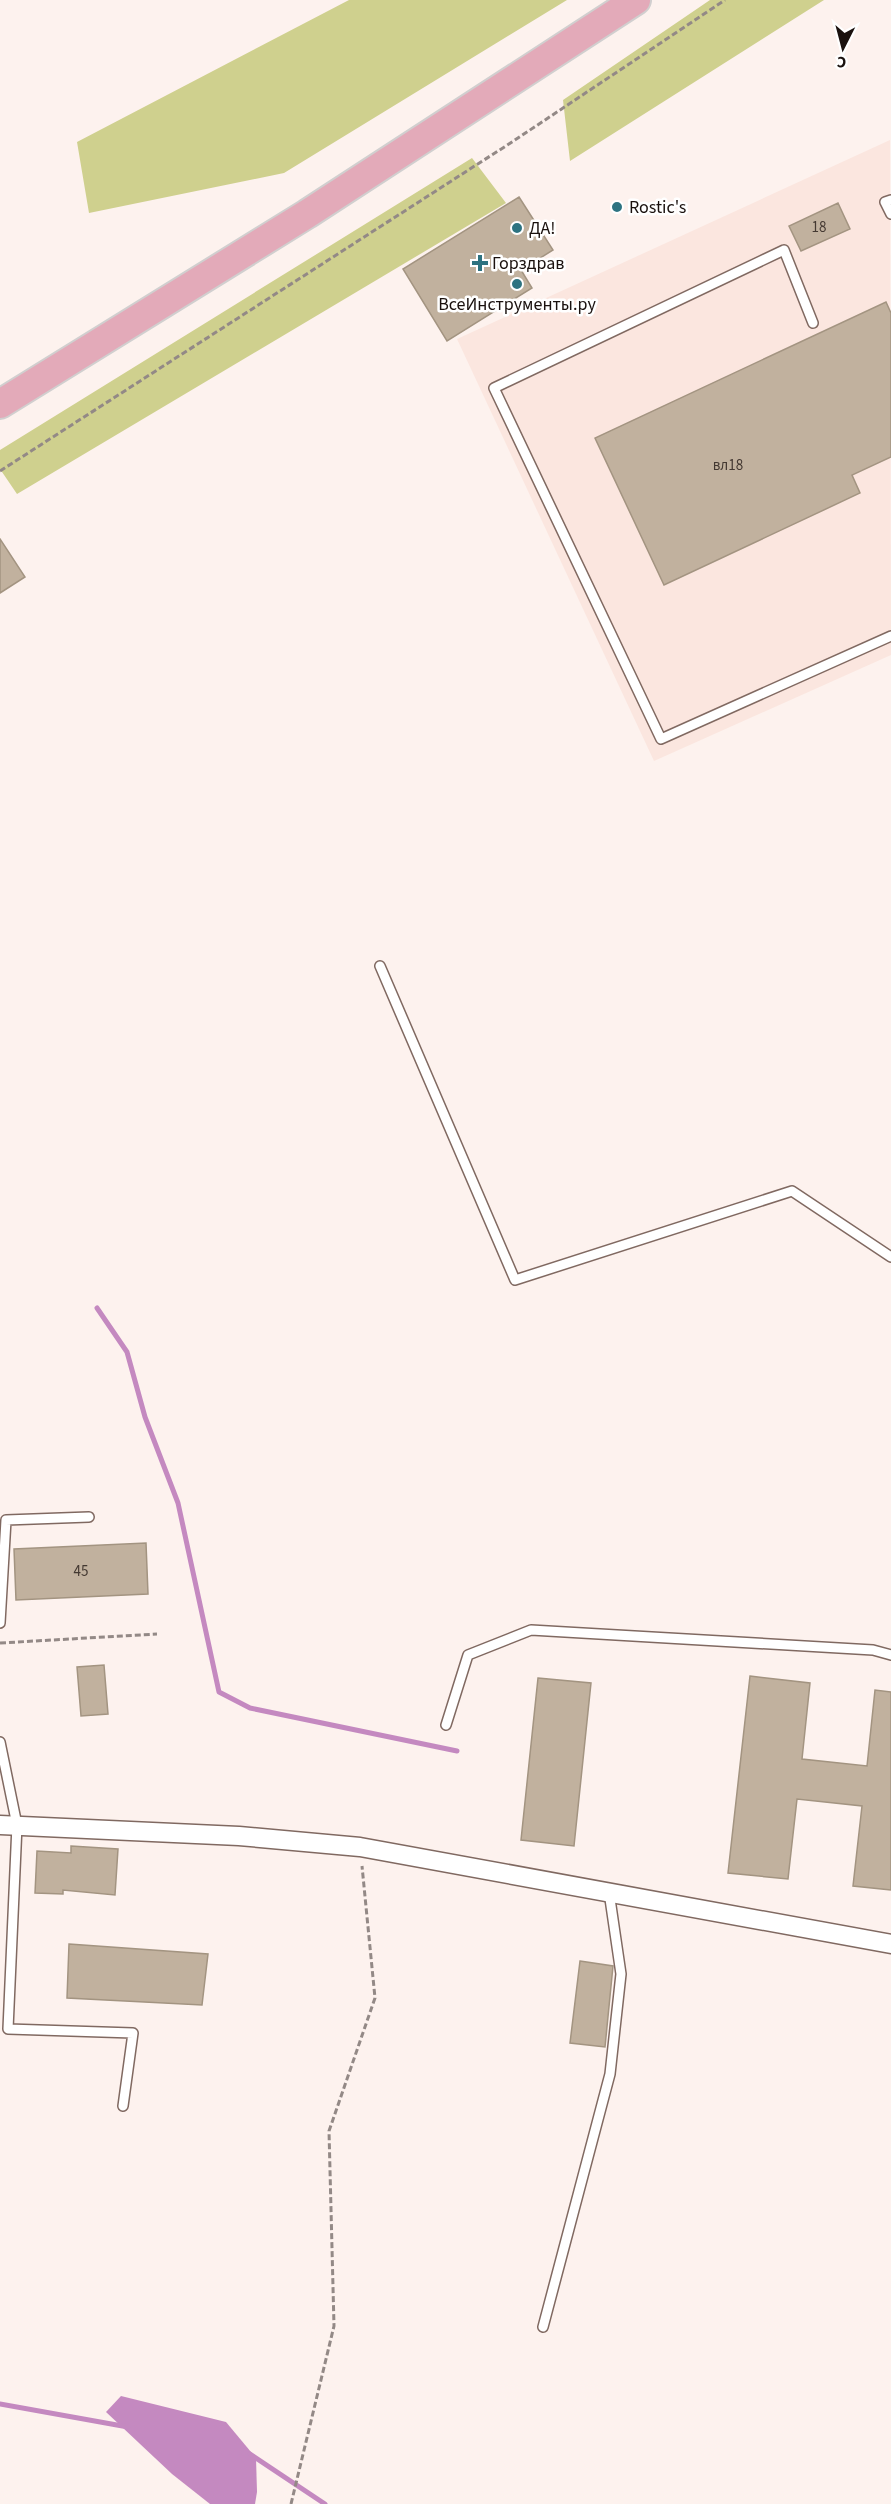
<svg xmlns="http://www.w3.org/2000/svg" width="891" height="2504" font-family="'Source Sans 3',sans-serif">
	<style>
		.built { fill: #fbe6df }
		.green { fill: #cfd08e }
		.water { fill: #c489c0 }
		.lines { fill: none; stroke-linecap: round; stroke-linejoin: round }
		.stream { stroke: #c489c0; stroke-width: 5 }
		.building { fill: #c1b19e; stroke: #a39481; stroke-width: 1.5 }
		.service-casing { stroke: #806961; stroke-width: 12 }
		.minor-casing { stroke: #806961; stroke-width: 21 }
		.primary-casing { stroke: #d1cfcf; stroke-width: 32 }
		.path { stroke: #938986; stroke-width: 3; stroke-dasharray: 6 3; stroke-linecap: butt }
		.service { stroke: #fff; stroke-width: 9 }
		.minor { stroke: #fff; stroke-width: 18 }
		.primary { stroke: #e3aab9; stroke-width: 28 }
		.poi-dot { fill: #2d7381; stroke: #fff; stroke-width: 2 }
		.labels { text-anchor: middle; stroke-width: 5; stroke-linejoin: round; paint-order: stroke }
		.number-label { font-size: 15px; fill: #443932 }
		.poi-label { font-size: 18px; fill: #1a110e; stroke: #fff; text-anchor: start }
	</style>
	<rect width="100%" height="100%" fill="#fdf2ee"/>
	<path class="built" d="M890 140 891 655 654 761 457 339Z"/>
	<path class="green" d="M349 0H567L284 173 89 213 77 142Z
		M710 0H824L570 161 563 100Z
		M472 158 506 203 17 494 0 469V450Z"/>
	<path class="water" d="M121 2396 226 2422 256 2458 257 2492 255 2504H210L172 2474 106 2412Z"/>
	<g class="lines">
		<path class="stream" d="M97 1308 127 1352 145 1417 178 1503 219 1692 250 1708 457 1751
			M0 2404 128 2427
			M250 2454 325 2504"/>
	</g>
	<path class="building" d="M519 197 553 250 521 270 532 288 447 341 403 269Z
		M838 203 850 229 801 251 789 226Z
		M886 302 891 313V457L852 475 860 493 664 585 595 438Z
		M0 539 25 577 0 593Z
		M146 1543 148 1594 16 1600 14 1549Z
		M104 1665 108 1714 81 1716 77 1667Z
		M750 1676 810 1683 802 1759 867 1766 875 1690 891 1692V1890L853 1886 862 1806 797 1799 788 1879 728 1873Z
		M538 1678 591 1683 574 1846 521 1840Z
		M71 1846 118 1849 115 1895 63 1890V1894L35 1893 37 1851 71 1853Z
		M69 1944 208 1954 202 2005 67 1998Z
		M580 1961 613 1966 605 2047 570 2043Z"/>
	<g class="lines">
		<g class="service-casing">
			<path id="service" d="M891 200 885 202 891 214
				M813 323 784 250 494 388 661 739 891 636
				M380 966 515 1280 792 1191 891 1257
				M0 1623 6 1520 89 1517
				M446 1725 468 1655 531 1630 873 1650 891 1655
				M0 1742 17 1825 8 2029 133 2033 123 2106
				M543 2327 610 2074 621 1974 609 1892"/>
		</g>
		<g class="minor-casing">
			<path id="minor" d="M0 1825 239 1836 360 1847 891 1944"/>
		</g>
		<g class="primary-casing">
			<path id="primary" d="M0 404 307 214 636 0"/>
		</g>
		<path class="path" d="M0 471 512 142 725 0
			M0 1643 157 1634
			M291 2504 334 2326 329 2131 375 1998 362 1866"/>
		<use href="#service" class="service"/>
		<use href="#minor" class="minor"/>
		<use href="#primary" class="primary"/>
	</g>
	<g class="poi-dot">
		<circle cx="617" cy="207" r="6"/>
		<circle cx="517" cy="228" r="6"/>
		<path d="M477 254h6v6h6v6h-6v6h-6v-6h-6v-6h6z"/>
		<circle cx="517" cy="284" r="6"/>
	</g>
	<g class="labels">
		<g class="number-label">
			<text x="819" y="232">18</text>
			<text x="728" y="470">вл18</text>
			<text x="81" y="1576">45</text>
		</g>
		<g class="poi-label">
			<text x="629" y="213">Rostic's</text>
			<text x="529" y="234">ДА!</text>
			<text x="492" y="269">Горздрав</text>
			<text x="517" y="310" text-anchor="middle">ВсеИнструменты.ру</text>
		</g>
	</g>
	<g transform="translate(843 48) rotate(186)" stroke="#ffffff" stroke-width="4.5" paint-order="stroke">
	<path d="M0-4.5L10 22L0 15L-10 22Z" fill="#1a110e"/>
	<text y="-9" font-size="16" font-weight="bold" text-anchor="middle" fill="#1a110e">С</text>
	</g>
</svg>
